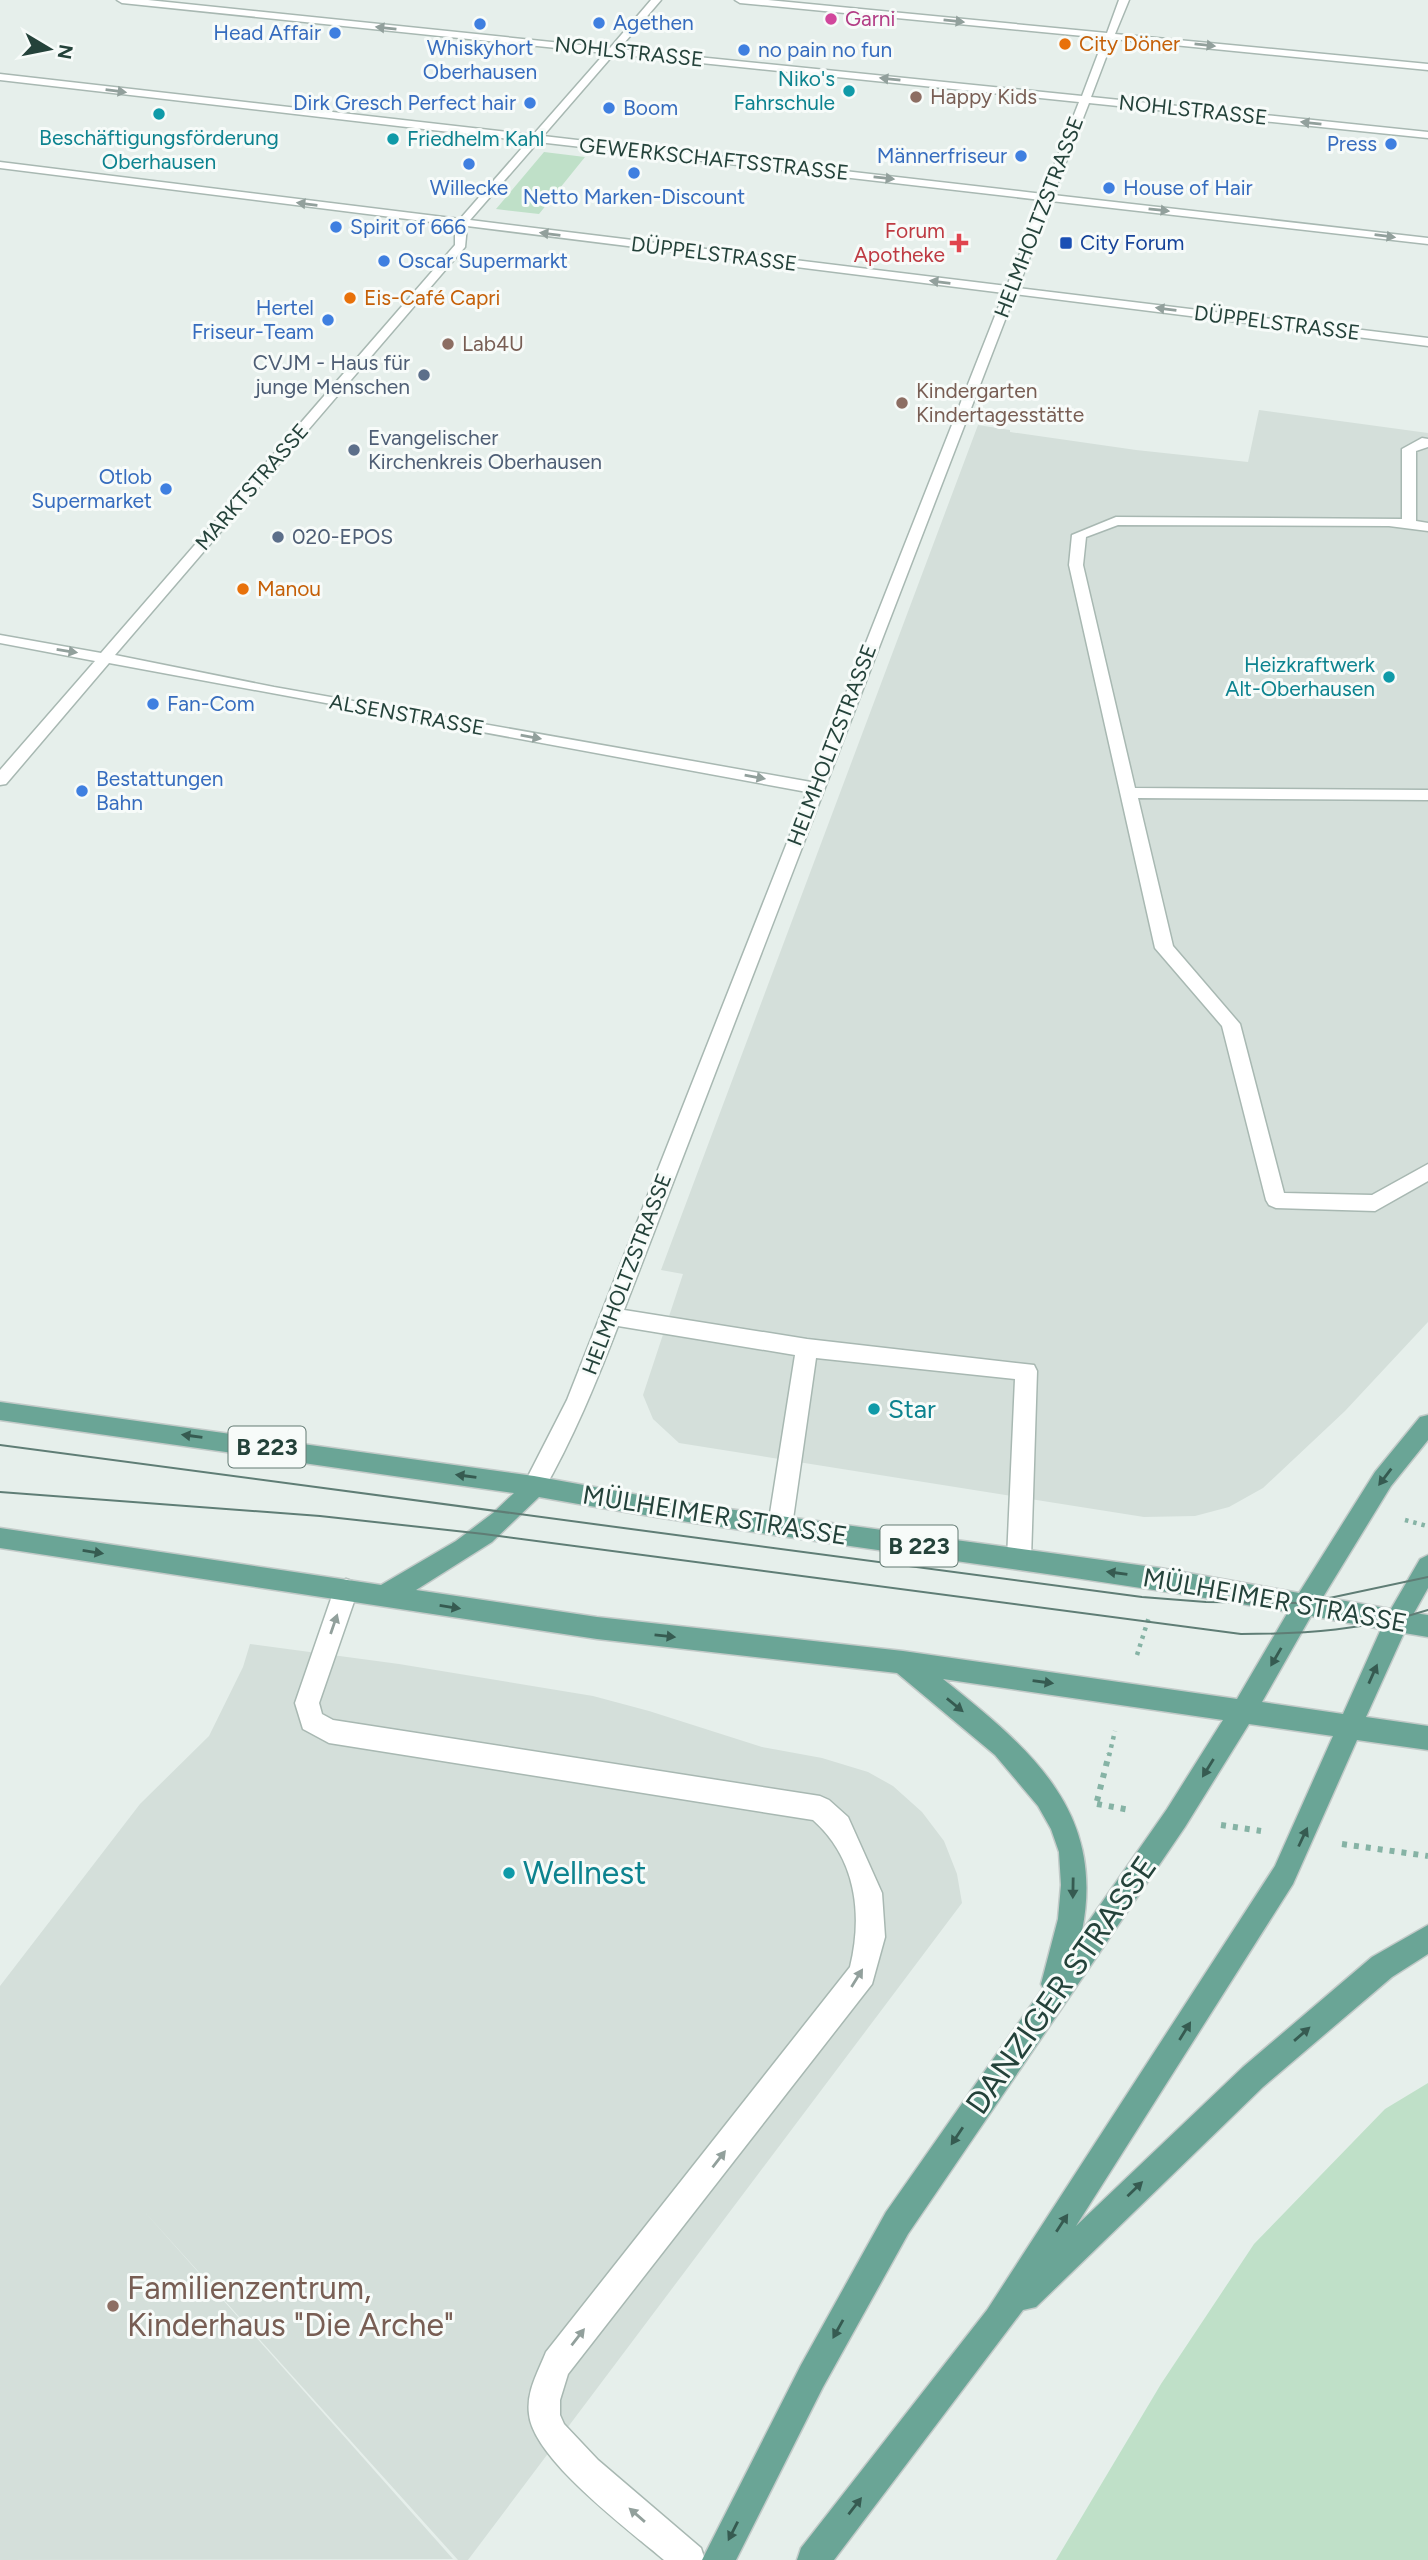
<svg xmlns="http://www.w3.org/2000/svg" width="1428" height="2560" font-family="Figtree,sans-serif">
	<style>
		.built { fill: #d4dfda }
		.green { fill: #bfe0c8 }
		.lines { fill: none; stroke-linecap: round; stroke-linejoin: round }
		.minor-casing { stroke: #a8b8b2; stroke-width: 3 }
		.major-casing { stroke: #c2cac8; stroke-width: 3 }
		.path-far1 { stroke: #86b3a5; stroke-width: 4.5; stroke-dasharray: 3.5 5; stroke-linecap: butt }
		.path { stroke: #86b3a5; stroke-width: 6; stroke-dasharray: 5 7; stroke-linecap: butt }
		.minor { fill: #fff; fill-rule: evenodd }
		.major { fill: #6aa596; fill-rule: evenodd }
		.tram { stroke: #5f7d75; stroke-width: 2 }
		.oneway { fill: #92a09c }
		.oneway2 { fill: #365b51 }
		.hotel-dot { fill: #d1479c; stroke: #f7fbf9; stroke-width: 2.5 }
		.shop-dot { fill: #3f7fe0; stroke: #f7fbf9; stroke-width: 2.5 }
		.food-dot { fill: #e8710a; stroke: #f7fbf9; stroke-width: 2.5 }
		.culture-dot { fill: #0f9aa8; stroke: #f7fbf9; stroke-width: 2.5 }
		.education-dot { fill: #8d6e63; stroke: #f7fbf9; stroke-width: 2.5 }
		.health-dot { fill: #e0444e; stroke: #f7fbf9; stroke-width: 2.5 }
		.transit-dot { fill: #1a4fb4; stroke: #f7fbf9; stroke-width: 2.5 }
		.service-dot { fill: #5c6f8a; stroke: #f7fbf9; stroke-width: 2.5 }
		.labels { text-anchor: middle; stroke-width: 6; stroke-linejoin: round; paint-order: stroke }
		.far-hotel-label { font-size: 21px; fill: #b23c85; stroke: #f7fbf9; text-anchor: start }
		.far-shop-label { font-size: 21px; fill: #366cbe; stroke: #f7fbf9; text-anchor: start }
		.far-food-label { font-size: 21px; fill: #c56008; stroke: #f7fbf9; text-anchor: start }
		.far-street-label { font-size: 21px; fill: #24423a; stroke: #f7fbf9 }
		.far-culture-label { font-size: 21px; fill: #0d838f; stroke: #f7fbf9; text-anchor: end }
		.far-education-label { font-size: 21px; fill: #785e54; stroke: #f7fbf9; text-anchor: start }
		.far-health-label { font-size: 21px; fill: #be3a42; stroke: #f7fbf9; text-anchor: end }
		.far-transit-label { font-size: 21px; fill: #164399; stroke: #f7fbf9; text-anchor: start }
		.far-service-label { font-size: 21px; fill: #4e5e75; stroke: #f7fbf9; text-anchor: start }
		.shield { fill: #f7fbf9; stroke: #637a73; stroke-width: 2 }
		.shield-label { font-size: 24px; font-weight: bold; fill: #24423a }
		.culture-label { font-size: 26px; fill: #0d838f; stroke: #f7fbf9; text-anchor: start }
		.street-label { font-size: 26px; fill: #24423a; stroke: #f7fbf9 }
		.near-culture-label { font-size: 32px; fill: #0d838f; stroke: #f7fbf9; text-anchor: start }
		.near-street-label { font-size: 32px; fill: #24423a; stroke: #f7fbf9 }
		.near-education-label { font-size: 32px; fill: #785e54; stroke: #f7fbf9; text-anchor: start }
	</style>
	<rect width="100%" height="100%" fill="#e6efeb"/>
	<path class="built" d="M1259 410 1428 433V1322L1345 1411 1263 1488 1229 1507 1195 1516 1144 1517 679 1443 653 1419 643 1395 683 1274 661 1270 978 425 1010 430V432L1136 450 1248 462Z
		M250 1644 399 1664 593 1696 649 1711 762 1747 822 1758 868 1772 893 1786 922 1812 944 1841 957 1874 962 1903 468 2560H458L143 2210 453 2559 0 2560V1986L140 1804 209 1736 243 1667Z"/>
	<path class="green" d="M544 152 585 157 539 214 496 209Z
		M1428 2083V2560H1056L1161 2384 1254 2244 1385 2109Z"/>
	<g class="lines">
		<g class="minor-casing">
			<path id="minor" d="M117 0H148L610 48 651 0H661L619 49 1082 96 1104 38 740 3 735 0H768L1107 33 1119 0H1129L1115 34 1428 64V70L1113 39 1091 97 1428 132V138L1089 103 1053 195 1428 238V244L1051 201 1018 288 1428 338V346L1015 294 624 1310 807 1339 1034 1365 1037 1371 1031 1559 1027 1566 1019 1569 1011 1566 1007 1559 1015 1379 816 1358 792 1526 788 1533 780 1536 772 1533 768 1526 795 1355 618 1326C596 1383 573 1439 542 1493L534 1496 526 1493 523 1486 567 1400 807 792 109 663 6 784 0 785V770L95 661 0 643V635L101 653 455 245V225L0 168V162L460 219 528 141 0 80V74L533 135 605 53 122 3ZM614 54 1079 102 1043 194 543 136ZM538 142 1041 200 1007 286 470 220ZM467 226 1004 293 811 782 274 687 115 655 465 247Z
				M1422 438 1428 439V447L1416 451V521L1428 523V531L1389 526 1118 525 1086 537 1083 565 1135 788 1428 790V800L1138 798 1173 946 1240 1024 1284 1193 1372 1195 1428 1164V1181L1375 1211 1276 1208 1269 1205 1266 1200 1222 1026 1155 948 1069 565 1072 535 1116 517 1402 519V449Z
				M346 1579 354 1582 358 1590 319 1703 322 1714 333 1720 820 1796 829 1800 848 1817 882 1893 885 1937 872 1984 568 2374 560 2400V2415L564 2424 598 2460 701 2548 705 2560H664C629 2530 533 2459 529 2414 526 2392 538 2372 546 2352L850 1967C863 1914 856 1858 813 1820L329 1743 303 1729 295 1703 334 1590 338 1582Z"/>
		</g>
		<g class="major-casing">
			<path id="major" d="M0 1402 534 1476 677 1502 1160 1568 1299 1593 1375 1472 1420 1417 1428 1415V1440L1391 1486 1323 1597 1391 1609 1420 1559 1428 1555V1588L1414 1613 1428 1615V1637L1404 1633 1366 1717 1428 1726V1750L1357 1740 1293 1884 1076 2226 1243 2067 1372 1957 1428 1925V1954L1392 1977 1263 2087 1036 2307 1023 2310 834 2560H797L801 2548 987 2310 1275 1866 1333 1736 1249 1724 1185 1827 908 2234 823 2387 736 2560H702L801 2365 886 2212 1043 1988 1041 1984 1058 1919 1061 1885 1059 1852 1051 1829 1038 1806 995 1755 897 1673 597 1639 0 1548V1528L381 1585 456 1541 493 1513 514 1493 0 1420ZM539 1497C787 1542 1039 1568 1288 1612L1237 1699 903 1651 597 1617 416 1590 492 1542ZM1311 1616 1381 1629 1343 1714 1262 1702ZM943 1679 1223 1720 1167 1809 1082 1931C1106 1810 1029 1748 943 1679Z"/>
		</g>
		<path class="path-far1" d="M1405 1520 1427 1526
			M1137 1655 1149 1617
			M1109 1756 1115 1731"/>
		<path class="path" d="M1097 1801 1109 1754
			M1097 1804 1130 1810
			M1221 1825 1261 1831
			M1342 1844 1428 1856"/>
		<use href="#minor" class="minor"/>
		<use href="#major" class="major"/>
		<path class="tram" d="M0 1445 1142 1597 1206 1602 1306 1603 1428 1577
			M0 1492 320 1516 484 1534 1241 1634C1305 1634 1367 1630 1428 1610"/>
	</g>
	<defs><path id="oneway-solid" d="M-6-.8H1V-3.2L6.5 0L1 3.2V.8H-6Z" transform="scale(1.75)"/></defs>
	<g class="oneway">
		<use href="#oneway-solid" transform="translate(954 21) rotate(6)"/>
		<use href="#oneway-solid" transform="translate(386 28) rotate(-174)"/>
		<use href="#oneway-solid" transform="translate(1205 45) rotate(6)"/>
		<use href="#oneway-solid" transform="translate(890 79) rotate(-174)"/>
		<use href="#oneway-solid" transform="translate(116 91) rotate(7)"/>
		<use href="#oneway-solid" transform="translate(1311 123) rotate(-174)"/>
		<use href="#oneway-solid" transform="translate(884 178) rotate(6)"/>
		<use href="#oneway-solid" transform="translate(307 204) rotate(-173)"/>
		<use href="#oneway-solid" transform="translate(1159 210) rotate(6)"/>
		<use href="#oneway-solid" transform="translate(550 234) rotate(-173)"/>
		<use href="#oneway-solid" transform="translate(1385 236) rotate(7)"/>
		<use href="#oneway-solid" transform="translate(940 282) rotate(-173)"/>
		<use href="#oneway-solid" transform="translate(1166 309) rotate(-173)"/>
		<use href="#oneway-solid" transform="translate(67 651) rotate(9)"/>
		<use href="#oneway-solid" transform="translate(531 737) rotate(10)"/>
		<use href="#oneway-solid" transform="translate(755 777) rotate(10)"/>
		<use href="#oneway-solid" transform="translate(334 1624) rotate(-71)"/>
		<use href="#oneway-solid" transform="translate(857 1978) rotate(-58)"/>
		<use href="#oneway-solid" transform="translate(719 2159) rotate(-52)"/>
		<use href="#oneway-solid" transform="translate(578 2337) rotate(-52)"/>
		<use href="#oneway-solid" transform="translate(637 2515) rotate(-139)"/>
	</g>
	<g class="oneway2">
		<use href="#oneway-solid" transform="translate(192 1436) rotate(-172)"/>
		<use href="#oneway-solid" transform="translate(466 1476) rotate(-172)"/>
		<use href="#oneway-solid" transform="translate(1385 1477) rotate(127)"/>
		<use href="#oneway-solid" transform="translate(93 1552) rotate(9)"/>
		<use href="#oneway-solid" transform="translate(1117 1573) rotate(-172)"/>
		<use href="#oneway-solid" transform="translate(450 1607) rotate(9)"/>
		<use href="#oneway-solid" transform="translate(665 1636) rotate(6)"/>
		<use href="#oneway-solid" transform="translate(1276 1657) rotate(120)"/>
		<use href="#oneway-solid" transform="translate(1373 1674) rotate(-66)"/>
		<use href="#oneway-solid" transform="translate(1043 1682) rotate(8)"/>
		<use href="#oneway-solid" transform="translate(955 1705) rotate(39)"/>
		<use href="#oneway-solid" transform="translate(1208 1768) rotate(122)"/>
		<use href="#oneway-solid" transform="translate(1303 1837) rotate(-65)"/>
		<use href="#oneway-solid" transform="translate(1073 1888) rotate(91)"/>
		<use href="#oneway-solid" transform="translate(1185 2031) rotate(-58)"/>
		<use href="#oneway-solid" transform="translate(1302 2034) rotate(-41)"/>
		<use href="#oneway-solid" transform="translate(957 2136) rotate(124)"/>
		<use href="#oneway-solid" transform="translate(1135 2189) rotate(-44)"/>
		<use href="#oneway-solid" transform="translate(1062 2223) rotate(-57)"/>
		<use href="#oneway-solid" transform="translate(838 2329) rotate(119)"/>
		<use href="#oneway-solid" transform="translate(855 2506) rotate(-52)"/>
		<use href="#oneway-solid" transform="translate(733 2531) rotate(117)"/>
	</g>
	<circle class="hotel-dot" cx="831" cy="19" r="7"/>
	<g class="shop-dot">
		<circle cx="599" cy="23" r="7"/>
		<circle cx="480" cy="24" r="7"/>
		<circle cx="335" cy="33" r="7"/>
		<circle cx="744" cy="50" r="7"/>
		<circle cx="530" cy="103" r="7"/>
		<circle cx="609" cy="108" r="7"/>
		<circle cx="1391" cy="144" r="7"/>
		<circle cx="1021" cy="156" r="7"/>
		<circle cx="469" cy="164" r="7"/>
		<circle cx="634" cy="173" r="7"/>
		<circle cx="1109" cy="188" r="7"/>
		<circle cx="336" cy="227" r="7"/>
		<circle cx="384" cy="261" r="7"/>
		<circle cx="328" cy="320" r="7"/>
		<circle cx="166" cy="489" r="7"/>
		<circle cx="153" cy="704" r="7"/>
		<circle cx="82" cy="791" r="7"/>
	</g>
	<g class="food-dot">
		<circle cx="1065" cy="44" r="7"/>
		<circle cx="350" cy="298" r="7"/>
		<circle cx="243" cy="589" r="7"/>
	</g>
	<g class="culture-dot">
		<circle cx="849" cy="91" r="7"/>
		<circle cx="159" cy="114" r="7"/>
		<circle cx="393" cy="139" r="7"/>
		<circle cx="1389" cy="677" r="7"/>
		<circle cx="874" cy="1409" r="7"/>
		<circle cx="509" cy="1873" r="7"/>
	</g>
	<g class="education-dot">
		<circle cx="916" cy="97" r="7"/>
		<circle cx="448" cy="344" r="7"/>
		<circle cx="902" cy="403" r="7"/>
		<circle cx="113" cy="2306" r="7"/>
	</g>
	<path class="health-dot" d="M955.5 232.5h7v7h7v7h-7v7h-7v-7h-7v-7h7z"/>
	<rect class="transit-dot" x="1059" y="236" width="14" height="14" rx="3.5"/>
	<g class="service-dot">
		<circle cx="424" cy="375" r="7"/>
		<circle cx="354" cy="450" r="7"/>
		<circle cx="278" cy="537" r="7"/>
	</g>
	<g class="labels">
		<g class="far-hotel-label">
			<text x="845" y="26">Garni</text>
		</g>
		<g class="far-shop-label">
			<text x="613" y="30">Agethen</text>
			<text x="321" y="40" text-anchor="end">Head Affair</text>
			<text x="480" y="55" text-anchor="middle">Whiskyhort<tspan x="480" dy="24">Oberhausen</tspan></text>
			<text x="758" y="57">no pain no fun</text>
			<text x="516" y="110" text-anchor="end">Dirk Gresch Perfect hair</text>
			<text x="623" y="115">Boom</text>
			<text x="1377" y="151" text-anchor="end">Press</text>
			<text x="1007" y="163" text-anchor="end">Männerfriseur</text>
			<text x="469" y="195" text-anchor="middle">Willecke</text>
			<text x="1123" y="195">House of Hair</text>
			<text x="634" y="204" text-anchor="middle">Netto Marken-Discount</text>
			<text x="350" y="234">Spirit of 666</text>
			<text x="398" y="268">Oscar Supermarkt</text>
			<text x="314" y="315" text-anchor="end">Hertel<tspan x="314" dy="24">Friseur-Team</tspan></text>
			<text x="152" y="484" text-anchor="end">Otlob<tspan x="152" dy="24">Supermarket</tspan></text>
			<text x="167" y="711">Fan-Com</text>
			<text x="96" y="786">Bestattungen<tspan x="96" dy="24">Bahn</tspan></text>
		</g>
		<g class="far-food-label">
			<text x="1079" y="51">City Döner</text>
			<text x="364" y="305">Eis-Café Capri</text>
			<text x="257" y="596">Manou</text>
		</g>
		<g class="far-street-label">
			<text transform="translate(629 52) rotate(6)" y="7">NOHLSTRASSE</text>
			<text transform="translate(1193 110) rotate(6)" y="7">NOHLSTRASSE</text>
			<text transform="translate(714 159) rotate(6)" y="7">GEWERKSCHAFTSSTRASSE</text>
			<text transform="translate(1039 217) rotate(-69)" y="7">HELMHOLTZSTRASSE</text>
			<text transform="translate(714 254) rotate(7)" y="7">DÜPPELSTRASSE</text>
			<text transform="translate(1277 323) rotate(7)" y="7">DÜPPELSTRASSE</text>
			<text transform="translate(252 487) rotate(-49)" y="7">MARKTSTRASSE</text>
			<text transform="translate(407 715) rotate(10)" y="7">ALSENSTRASSE</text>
			<text transform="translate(832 745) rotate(-69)" y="7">HELMHOLTZSTRASSE</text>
			<text transform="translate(627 1274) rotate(-69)" y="7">HELMHOLTZSTRASSE</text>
		</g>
		<g class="far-culture-label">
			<text x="835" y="86">Niko's<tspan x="835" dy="24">Fahrschule</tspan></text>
			<text x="159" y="145" text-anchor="middle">Beschäftigungsförderung<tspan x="159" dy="24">Oberhausen</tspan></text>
			<text x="407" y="146" text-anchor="start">Friedhelm Kahl</text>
			<text x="1375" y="672">Heizkraftwerk<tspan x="1375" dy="24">Alt-Oberhausen</tspan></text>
		</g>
		<g class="far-education-label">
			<text x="930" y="104">Happy Kids</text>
			<text x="462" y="351">Lab4U</text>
			<text x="916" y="398">Kindergarten<tspan x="916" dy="24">Kindertagesstätte</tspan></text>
		</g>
		<g class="far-health-label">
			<text x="945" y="238">Forum<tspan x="945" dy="24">Apotheke</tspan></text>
		</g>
		<g class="far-transit-label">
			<text x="1080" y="250">City Forum</text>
		</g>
		<g class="far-service-label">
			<text x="410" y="370" text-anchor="end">CVJM - Haus für<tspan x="410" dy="24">junge Menschen</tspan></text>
			<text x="368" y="445">Evangelischer<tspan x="368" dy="24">Kirchenkreis Oberhausen</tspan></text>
			<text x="292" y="544">020-EPOS</text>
		</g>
		<g class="shield">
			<rect x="228.5" y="1426.5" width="77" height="41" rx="5"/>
			<rect x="880.5" y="1525.5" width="77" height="41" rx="5"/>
		</g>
		<g class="shield-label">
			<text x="267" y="1455">B 223</text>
			<text x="919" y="1554">B 223</text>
		</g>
		<g class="culture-label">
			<text x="888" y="1418">Star</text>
		</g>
		<g class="street-label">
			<text transform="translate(715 1515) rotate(9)" y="9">MÜLHEIMER STRASSE</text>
			<text transform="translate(1275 1600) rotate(10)" y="9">MÜLHEIMER STRASSE</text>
		</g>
		<g class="near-culture-label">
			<text x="523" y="1884">Wellnest</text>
		</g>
		<g class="near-street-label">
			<text transform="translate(1061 1985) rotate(-55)" y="11">DANZIGER STRASSE</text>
		</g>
		<g class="near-education-label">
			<text x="127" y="2299">Familienzentrum,<tspan x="127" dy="37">Kinderhaus "Die Arche"</tspan></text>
		</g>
	</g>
	<g transform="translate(49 49) rotate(100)" stroke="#f7fbf9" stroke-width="5" paint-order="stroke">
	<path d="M0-5L12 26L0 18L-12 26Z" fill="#24423a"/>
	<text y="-10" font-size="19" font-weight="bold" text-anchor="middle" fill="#24423a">N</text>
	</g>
</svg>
